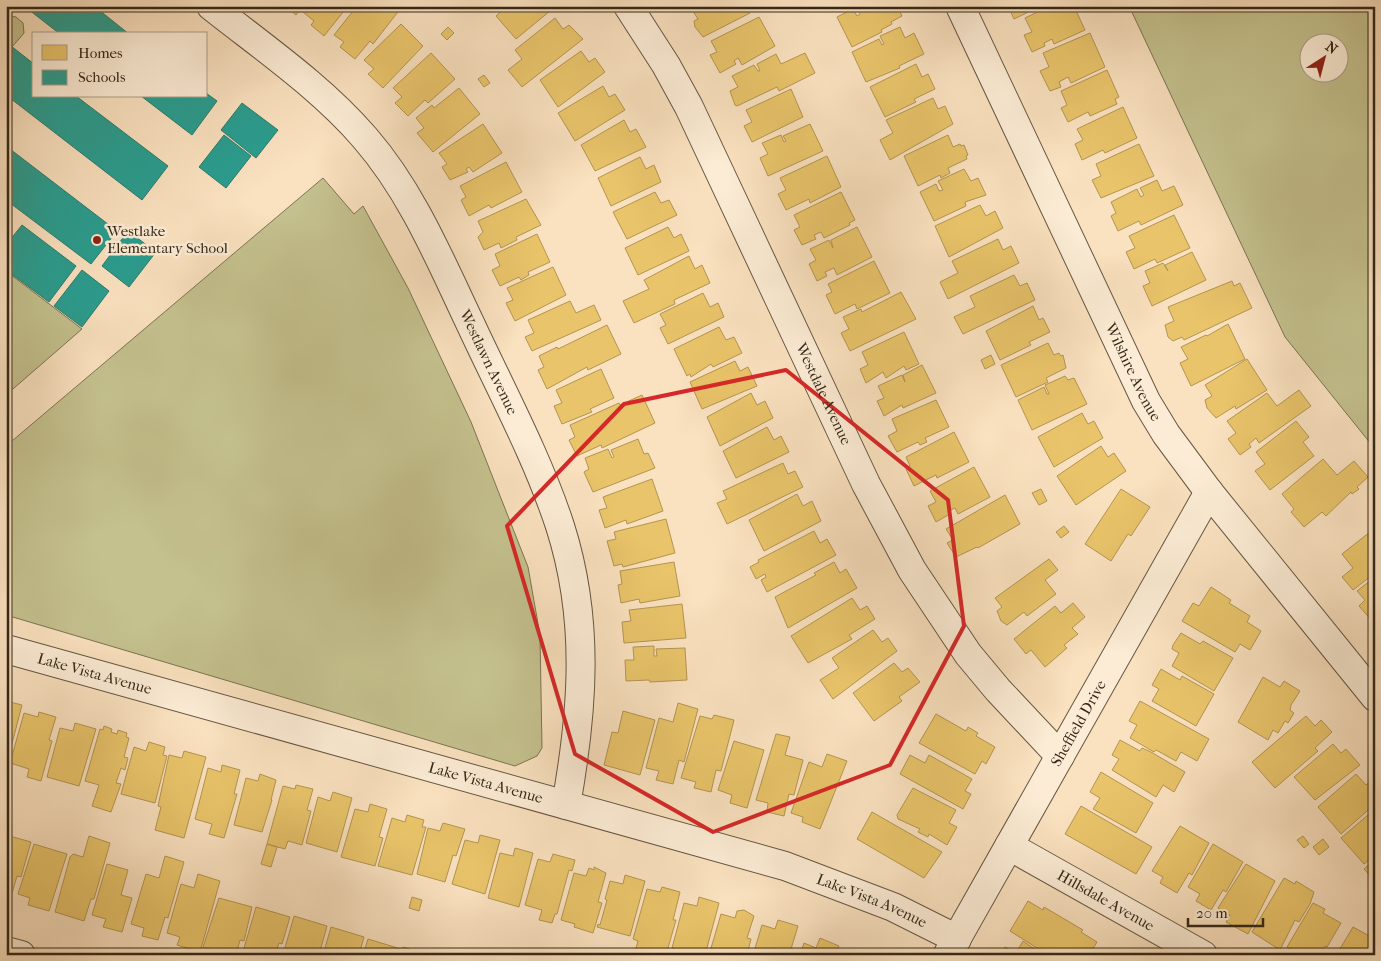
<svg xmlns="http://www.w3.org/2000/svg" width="1381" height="961" font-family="'IM FELL French Canon',serif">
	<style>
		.green { fill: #c4c18e; stroke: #7c7453; fill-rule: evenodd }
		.homes { fill: #e9c46a; stroke: #b39551 }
		.schools { fill: #2a9d8f; stroke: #2d7a6b }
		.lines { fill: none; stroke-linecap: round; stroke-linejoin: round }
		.minor-casing { stroke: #665642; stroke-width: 30 }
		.minor { stroke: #fcecd5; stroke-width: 28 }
		.marked { fill: none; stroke: #d62828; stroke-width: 4; stroke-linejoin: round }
		.poi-dot { fill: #8f2418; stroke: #fcecd5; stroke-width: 2 }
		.labels { text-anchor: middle; stroke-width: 5; stroke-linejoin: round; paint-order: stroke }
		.poi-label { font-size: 15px; fill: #342818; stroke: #fcecd5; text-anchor: start }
		.street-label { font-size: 15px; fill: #342818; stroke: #fcecd5 }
	</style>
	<rect width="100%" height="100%" fill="#fae1bf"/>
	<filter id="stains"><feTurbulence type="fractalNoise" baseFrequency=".004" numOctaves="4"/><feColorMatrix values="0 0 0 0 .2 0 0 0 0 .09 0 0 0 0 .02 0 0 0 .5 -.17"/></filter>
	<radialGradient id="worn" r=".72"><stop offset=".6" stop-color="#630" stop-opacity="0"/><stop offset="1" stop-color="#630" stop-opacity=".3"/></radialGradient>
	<path class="green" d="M1129 6H1375V449L1285 337ZM1308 42H1338V72H1308Z
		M6 15 16 17 23 23 24 33 12 47 6 42Z
		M323 178 354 214 363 206 408 288 471 422 528 567 540 635 542 748 537 756 515 766 6 615V446Z
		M6 271 82 329 6 395Z"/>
	<path class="homes" d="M285 6H303L296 15Z
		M308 6H348L324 36 311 25 314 21 303 12Z
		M357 6H398L401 8 373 44 370 41 355 59 340 47 344 42 334 35Z
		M507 6H556L516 39 496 16Z
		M694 6H746L750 13 703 37 695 27 694 21 698 19 691 8Z
		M897 6 902 16 891 22 892 24 881 30 882 32 852 47 837 17 853 9 857 16 860 14 857 7 858 6Z
		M1008 6H1041L1014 19Z
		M1050 6H1074L1085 30 1054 44 1052 39 1044 43 1045 46 1032 52 1024 35 1032 32 1025 18Z
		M759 17 775 46 742 65 738 58 734 61 736 64 720 73 710 55 717 52 711 41Z
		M555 18 563 29 569 25 583 39 522 87 508 70 522 59 515 50Z
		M401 24 423 46 383 88 368 74 374 69 364 60Z
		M448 27 454 33 447 40 441 34Z
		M900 27 905 38 914 33 924 54 899 66 900 68 866 82 852 52 879 39 882 45 884 44 880 36Z
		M1090 33 1105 67 1071 83 1068 77 1059 82 1061 87 1050 91 1040 71 1049 67 1043 53Z
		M581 51 589 62 595 58 605 72 558 107 540 80Z
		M431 53 455 79 428 103 425 100 408 116 395 103 402 97 393 88Z
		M805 53 815 73 779 91 777 87 737 106 735 105 730 91 738 87 732 76 754 65 758 71H760L757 64 776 54 781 64Z
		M916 64 922 77 928 74 935 89 914 99 916 102 885 117 870 87Z
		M1107 70 1119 97 1115 99 1117 104 1090 116 1088 112 1068 122 1061 108 1067 105 1061 91Z
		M484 75 490 83 484 87 478 79Z
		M603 86 609 97 615 94 625 110 575 141 558 113Z
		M459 88 480 114 433 152 417 133 424 128 416 118 432 105 434 108Z
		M791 89 803 117 752 142 744 126 752 122 746 110Z
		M933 98 938 109 945 106 953 124 890 160 880 140 893 133 886 120Z
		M1123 107 1137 138 1105 153 1103 150 1082 160 1075 144 1083 140 1077 129Z
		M624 120 630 132 636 129 646 147 595 171 581 145Z
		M483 124 502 153 473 172 469 167 466 169 468 172 450 180 442 167 447 164 439 153Z
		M810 124 823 151 768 176 760 158 768 154 762 143 781 135 784 142 786 141 783 136Z
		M948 135 953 147 960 144 961 146 964 145 968 155 966 156 967 159 948 168 950 173 941 178 940 175 918 186 904 156Z
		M1139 144 1154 176 1101 198 1092 180 1101 176 1096 164Z
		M827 156 841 187 810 203 809 199 786 210 778 194 786 190 780 178Z
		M640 157 646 169 654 165 661 182 611 206 598 178Z
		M506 162 522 192 491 208 489 205 469 216 461 200 466 197 460 186Z
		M964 169 971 181 978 178 986 195 965 202 966 206 934 221 920 192 936 184 939 191 943 190 938 181Z
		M1157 180 1162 191 1174 186 1183 205 1141 225 1139 221 1118 231 1111 216 1116 213 1111 202 1137 189 1141 197 1144 195 1140 188Z
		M655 192 661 203 669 200 677 215 627 239 613 212Z
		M841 192 855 220 849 223 850 225 824 238 821 232 814 235 816 239 802 245 794 230 800 227 794 215Z
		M526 199 541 225 516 237 517 240 501 248 499 243 484 250 478 237 483 232 478 221Z
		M980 205 986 216 995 211 1003 228 949 257 935 226Z
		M1174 215 1190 248 1157 263 1155 259 1134 269 1126 252 1135 248 1129 236Z
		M668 227 674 238 681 234 689 251 638 275 625 248Z
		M857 227 872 257 837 275 834 268 825 272 827 276 817 281 809 264 816 260 810 249 829 240 833 248 831 240Z
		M537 234 550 262 528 272 529 275 521 280 519 277 500 286 492 270 500 266 495 254Z
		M998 239 1003 250 1011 246 1019 263 948 299 940 282 958 273 952 261Z
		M1192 252 1206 280 1152 306 1143 286 1150 283 1145 271 1163 263 1168 271 1165 265Z
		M689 256 695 269 702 265 710 283 674 300 675 304 634 323 623 301 649 289 644 280Z
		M874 261 890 293 857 309 855 304 835 314 826 295 832 292 828 284Z
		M553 267 566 295 515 321 506 303 513 300 507 288Z
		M1014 275 1020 286 1027 283 1035 300 963 334 954 317 975 307 970 296Z
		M1232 281 1234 286 1240 283 1252 308 1184 340 1182 337 1173 341 1168 337 1165 325 1174 321 1168 307Z
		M901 292 916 319 850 351 841 333 849 329 843 317 861 309 862 312Z
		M703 293 710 307 718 303 724 317 668 344 660 328 666 325 660 314Z
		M570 301 576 313 594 305 601 320 532 351 525 337 534 333 528 320Z
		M1033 306 1039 320 1043 318 1050 332 1029 342 1031 345 1000 360 986 331Z
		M1228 324 1245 359 1191 386 1180 363 1188 359 1181 347 1206 335 1207 336Z
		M607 325 621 354 588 370 587 367 547 389 538 370 544 367 539 356 557 347 558 349Z
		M719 327 726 340 734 337 742 353 713 367 711 364 691 377 690 374 687 376 674 349Z
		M904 332 919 364 906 370 904 366 886 378 883 372 866 383 860 369 868 365 862 352Z
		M1048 343 1054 355 1059 353 1061 356 1063 355 1066 368 1046 378 1048 382 1016 397 1001 365Z
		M991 355 995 364 985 369 981 360Z
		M1247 359 1267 390 1236 409 1235 406 1216 418 1207 408 1205 400 1212 396 1205 385Z
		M735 361 740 371 748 367 757 386 702 409 690 382Z
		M922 365 936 393 903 408 902 405 884 416 877 401 884 398 878 386 902 375 905 382 903 375Z
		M601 369 614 398 590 409 592 412 562 424 554 406 562 403 556 390Z
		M1065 376 1068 380 1074 378 1087 404 1032 430 1018 400 1044 387 1047 394H1049L1045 385Z
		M1299 390 1311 406 1259 443 1256 438 1249 444 1251 447 1240 455 1228 439 1236 433 1227 421 1267 393 1277 406Z
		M751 393 757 405 765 401 773 418 720 446 707 417Z
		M642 395 655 423 602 448 601 445 577 456 569 440 575 437 570 425 619 403 620 405Z
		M936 400 949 427 925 438 927 442 920 445 918 442 897 452 888 436 897 431 892 419Z
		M1082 413 1088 424 1094 421 1103 438 1054 467 1038 437Z
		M1296 421 1309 437 1303 442 1314 456 1270 490 1255 471 1265 464 1256 452Z
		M767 427 774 440 781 436 789 452 736 478 723 451Z
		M954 432 969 462 937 478 936 475 914 486 906 469 910 466 906 457Z
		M638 439 644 454 648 453 655 468 593 492 584 472 589 469 585 458 608 449 612 458 614 457 611 450Z
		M1101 446 1108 457 1114 453 1126 471 1076 505 1057 476Z
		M1323 459 1337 475 1354 461 1368 477 1357 487 1359 489 1352 494 1351 492 1326 516 1322 512 1304 527 1291 512 1294 509 1282 494Z
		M783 463 788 474 795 471 803 487 727 524 717 503 727 499 723 491Z
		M974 467 990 497 958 514 955 508 948 511 950 514 936 522 928 506 936 502 930 491Z
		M652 479 663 511 627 524 626 520 605 528 599 510 607 508 603 497Z
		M1041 489 1047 501 1039 505 1032 493Z
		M1121 489 1150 507 1131 536 1128 534 1111 561 1085 544Z
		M797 494 803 506 812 501 821 521 764 551 749 520Z
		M1005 495 1020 524 978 548 977 547 956 557 947 543 953 540 946 529Z
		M666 519 675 553 623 567 622 564 614 566 607 541 616 539 614 532Z
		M1064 526 1069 532 1061 538 1056 532Z
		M1375 528V573L1353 590 1342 577 1353 568 1342 554Z
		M814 531 820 543 827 539 836 555 767 592 761 580 766 577 765 574 756 579 750 567 759 562 758 560Z
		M1049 559 1058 570 1045 580 1056 594 1027 616 1024 612 1007 625 1001 621 997 611 1002 607 995 598Z
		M674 562 680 596 640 603 639 599 621 603 618 585 622 584 620 571Z
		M834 562 840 573 846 569 857 588 788 628 775 597 816 575 814 573Z
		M1375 577V621L1373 622 1359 606 1365 600 1357 591Z
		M1211 587 1231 600 1229 603 1250 616 1247 622 1261 631 1250 650 1240 644 1235 652 1182 621 1193 603 1199 606Z
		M852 598 860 610 867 606 875 619 849 635 852 639 808 663 791 636Z
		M1073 603 1085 617 1072 628 1078 634 1064 645 1067 648 1045 667 1031 650 1026 654 1014 639 1055 606 1061 613Z
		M682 604 686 638 624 643 622 622 631 621 629 610Z
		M873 630 882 642 888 638 897 651 833 699 820 680 839 668 832 658Z
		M1181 633 1200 644 1203 641 1233 658 1214 691 1172 666 1179 653 1172 649 1173 645Z
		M654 646V656H657L656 649 685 648 687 680 650 682 649 680 626 681 625 660H634L633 647Z
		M894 663 902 672 908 668 920 682 899 697 902 701 874 721 853 693Z
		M1161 669 1180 680 1182 676 1214 694 1196 726 1152 701 1159 689 1152 685Z
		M1263 677 1280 687 1284 681 1300 691 1291 705 1290 710 1294 713 1288 723 1285 721 1278 733 1273 730 1268 740 1238 722Z
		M6 701 22 705 6 767Z
		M1140 701 1209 739 1197 761 1181 752 1176 761 1156 750 1154 752 1130 738 1137 725 1129 721Z
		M678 703 698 709 684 762 679 760 673 784 656 780 659 771 646 768 659 718 673 722Z
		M623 711 655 720 640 775 604 765 612 732 618 733Z
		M39 712 56 717 49 740 52 741 41 781 27 777 29 769 10 763 24 713 38 717Z
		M936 714 966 731 968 727 978 733 976 736 995 747 986 764 982 761 975 774 919 743Z
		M714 715 734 720 721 771 716 770 711 792 694 788 696 782 681 778 700 716 712 719Z
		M1306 716 1315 726 1321 720 1332 732 1315 748 1318 751 1275 788 1252 762Z
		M75 723 96 729 79 786 47 777 60 728 73 731Z
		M104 726 112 729 111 732 117 734 118 730 127 733 126 737 129 738 124 757 128 758 125 770 121 768 116 783 121 784 111 812 92 806 99 785 85 781 100 729 103 730Z
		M776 734 790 737 785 755 803 760 794 795 789 794 784 816 767 812 768 803 756 800Z
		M1120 740 1140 751 1142 748 1151 752 1185 772 1174 792 1163 785 1156 797 1112 770 1119 759 1112 755Z
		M734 741 764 750 747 808 730 803 732 795 718 790Z
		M149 742 165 747 163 755 167 756 155 803 121 794 134 747 146 751Z
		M1333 744 1341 753 1346 749 1360 765 1315 800 1294 777Z
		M184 751 206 757 184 838 155 830 161 807 158 806 169 755 182 758Z
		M827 754 847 761 820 829 802 822 803 817 791 813 809 762 822 767Z
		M910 755 925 763 929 755 972 779 965 791 971 794 963 809 900 774Z
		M222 765 240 770 234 794H237L224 838 209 834 212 824 195 819 208 768 221 772Z
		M1101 772 1153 803 1136 833 1093 809 1100 798 1090 792Z
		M260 774 276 780 271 800H272L262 832 234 825 246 778 258 781Z
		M1356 774 1366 785 1371 781 1375 785V804L1341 834 1318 807Z
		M296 785 313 789 307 810 311 811 302 845 288 841 285 849 267 844 283 786 295 789Z
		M913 788 956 810 949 823 957 827 947 845 929 834 928 837 918 832 920 829 898 819 897 815Z
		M333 792 352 798 337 852 306 843 318 797 330 801Z
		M370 804 387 809 379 837 383 838 375 866 341 857 355 809 368 812Z
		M1081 806 1152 847 1136 874 1065 834Z
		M1375 809V855L1364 864 1341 838Z
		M872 812 942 852 924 878 857 839Z
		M407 815 424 820 422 827H426L412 875 378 866 392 818 405 822Z
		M443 823 465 829 456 856 453 855 445 882 417 874 428 828 440 831Z
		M1180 826 1209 843 1192 875 1189 873 1177 893 1160 883 1163 877 1152 871Z
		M6 835 31 842 21 877 17 876 11 897 7 896 6 898Z
		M480 835 500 840 485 894 452 884 465 840 478 843Z
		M89 836 110 843 94 899H91L84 921 55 912 70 857 73 854 83 857Z
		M1303 836 1309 844 1304 848 1297 840Z
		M1323 839 1329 847 1319 855 1313 847Z
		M34 844 67 854 49 911 28 905 30 898 18 894Z
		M267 844 277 847 271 867 261 864Z
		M1213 844 1243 862 1226 892 1223 890 1211 910 1196 901 1200 894 1188 887Z
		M515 848 533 853 519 907 488 898 500 853 513 856Z
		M553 854 575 860 572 871 569 870 557 914H555L552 923 539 920 542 910 525 905 538 859 550 862Z
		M165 856 184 862 168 918 165 917 158 940 142 936 144 928 131 924 146 874 159 878Z
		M1375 859V881L1364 869Z
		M107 864 128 870 121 895 132 898 122 932 103 927 106 919 92 915Z
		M1246 864 1275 881 1248 934 1226 922 1230 915 1218 908Z
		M594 867 606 873 598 902 602 903 593 933 574 927 575 924 561 920 574 873 586 876 589 868 594 870Z
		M198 874 220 881 200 952 177 945 180 937 167 933 181 884 194 888Z
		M625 875 645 881 630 936 597 927 598 924 600 925 607 900 605 899 610 881 623 884Z
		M1284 878 1295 884 1296 881 1314 892 1310 904 1299 922 1295 920 1280 950 1252 932Z
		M662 887 680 892 673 920H676L666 955H634L638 941 633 939 647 889 660 892Z
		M412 897 422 900 419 911 409 908Z
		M699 897 719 903 705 955H678L679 950 672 948 684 903 697 906Z
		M219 898 252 907 244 941 240 940 236 955H214L216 951 203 947Z
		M1028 901 1043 910 1044 907 1083 930 1081 932 1097 942 1089 955H1048L1010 931Z
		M1313 903 1325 909 1323 913 1341 923 1327 947 1325 946 1320 953 1323 955H1300L1287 947Z
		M256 907 290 917 282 944 279 943 275 955H242Z
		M744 910 754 916 747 938 751 939 747 955H709L721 914 735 918 737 911Z
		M294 916 327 926 319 955H283Z
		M778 920 798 926 791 949H794L792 955H753L762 925 775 929Z
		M331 927 364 937 359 955H323Z
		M1353 927 1375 939V948L1371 955H1330L1333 949 1338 952Z
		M820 938 839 946 835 955H800L804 943 816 948Z
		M368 939 401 949 399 955H363Z
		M1023 941 1043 955H1000L1005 947 1016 953Z
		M403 947 429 955H401Z"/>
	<path class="schools" d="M24 6H94L129 34H60Z
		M6 42 34 64V96H76L168 166 142 200 6 95Z
		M206 93 217 101 192 135 141 96H206Z
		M242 103 278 130 256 158 221 130Z
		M224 135 251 156 226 188 199 167Z
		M6 146 117 231 91 264 6 200Z
		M22 225 76 266 49 302 6 270V245Z
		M128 231 156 252 129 287 102 266Z
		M82 270 109 291 82 327 54 306Z"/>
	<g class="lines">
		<g class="minor-casing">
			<g id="minor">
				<path id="s1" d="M211 6C264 48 321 87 365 138 412 192 440 260 470 323 501 390 537 456 560 526 590 620 583 710 566 805"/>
				<path id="s2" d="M628 6 666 65 689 107 866 484 912 570 968 654 998 690 1060 756"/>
				<path id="s3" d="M960 6 1146 401 1166 434 1209 492 1375 697"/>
				<path id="s4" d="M6 649 785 866 893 907 957 939"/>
				<path id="s5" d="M1009 846 1203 955"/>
				<path d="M6 951 21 955"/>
				<path id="s6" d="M948 954 1209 492"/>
			</g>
		</g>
		<use href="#minor" class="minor"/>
	</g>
	<path class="marked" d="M786 370 948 500 964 626 890 765 713 832 575 754 507 526 624 404Z"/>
	<circle class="poi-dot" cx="97" cy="240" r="5"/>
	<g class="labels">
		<g class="poi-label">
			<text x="107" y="236">Westlake<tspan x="107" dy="17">Elementary School</tspan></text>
		</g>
		<g class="street-label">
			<text dy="5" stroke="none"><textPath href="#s1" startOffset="460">Westlawn Avenue</textPath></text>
			<text dy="5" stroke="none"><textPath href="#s3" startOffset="405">Wilshire Avenue</textPath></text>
			<text dy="5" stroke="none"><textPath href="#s2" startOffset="435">Westdale Avenue</textPath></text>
			<text dy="5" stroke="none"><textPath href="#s4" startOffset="92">Lake Vista Avenue</textPath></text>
			<text dy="5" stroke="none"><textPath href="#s6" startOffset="265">Sheffield Drive</textPath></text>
			<text dy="5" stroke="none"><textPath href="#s4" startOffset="498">Lake Vista Avenue</textPath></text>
			<text dy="5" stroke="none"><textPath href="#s5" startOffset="111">Hillsdale Avenue</textPath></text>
			<text dy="5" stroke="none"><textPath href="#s4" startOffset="902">Lake Vista Avenue</textPath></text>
		</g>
	</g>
	<rect width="1381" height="961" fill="none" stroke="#fae1bf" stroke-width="25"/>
	<rect x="8" y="8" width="1366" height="946" fill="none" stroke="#342818" stroke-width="2.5"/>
	<rect x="12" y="12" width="1356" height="936" fill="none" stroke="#342818"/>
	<rect x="32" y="32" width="175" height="65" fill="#fcecd5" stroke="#ac9e89"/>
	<rect x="42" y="45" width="25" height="15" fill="#e9c46a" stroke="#ac9e89"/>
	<text x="78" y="58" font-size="15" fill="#342818">Homes</text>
	<rect x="42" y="70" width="25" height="15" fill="#2a9d8f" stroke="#ac9e89"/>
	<text x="78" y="82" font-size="15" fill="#342818">Schools</text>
	<g transform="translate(1324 58) rotate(36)"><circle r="24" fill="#fcecd5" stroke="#ac9e89"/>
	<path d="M0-4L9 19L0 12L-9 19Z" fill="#8f2418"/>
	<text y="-8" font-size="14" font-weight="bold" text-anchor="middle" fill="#342818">N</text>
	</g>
	<path d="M1188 918v8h75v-8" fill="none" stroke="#342818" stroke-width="2.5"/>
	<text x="1196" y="918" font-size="15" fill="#342818" stroke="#fcecd5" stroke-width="4" paint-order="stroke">20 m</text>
	<rect width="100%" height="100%" filter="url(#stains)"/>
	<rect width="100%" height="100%" fill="url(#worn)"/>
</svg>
